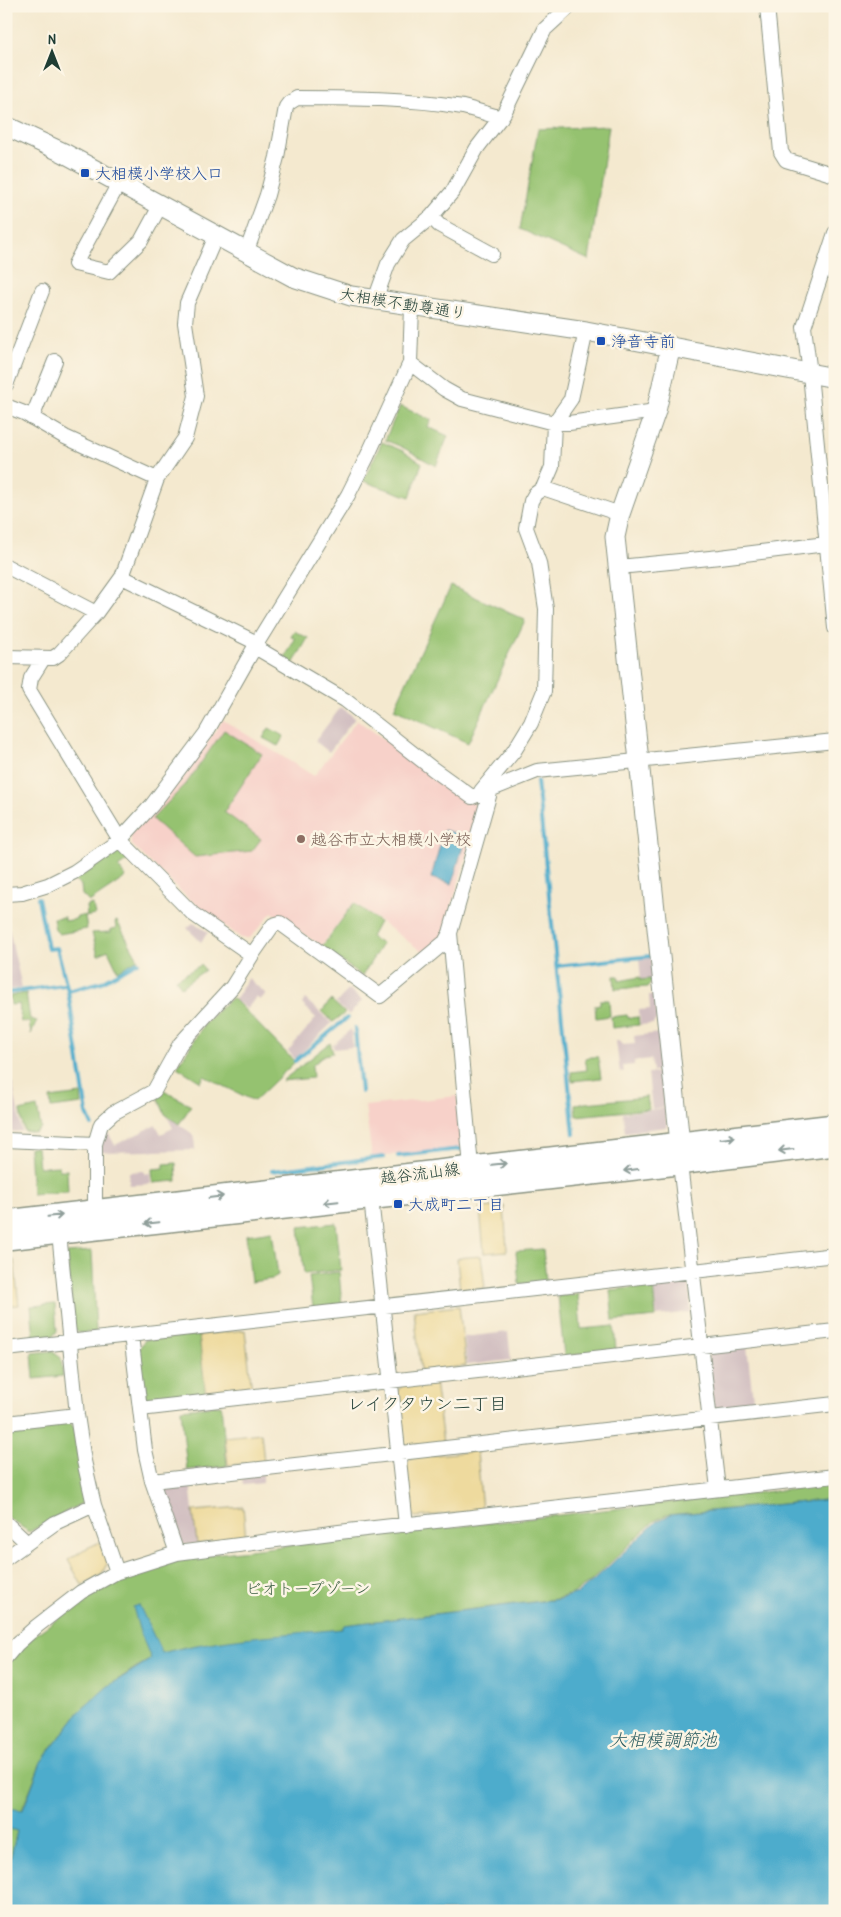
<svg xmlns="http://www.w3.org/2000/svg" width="841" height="1917" font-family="'Patrick Hand','Klee One',sans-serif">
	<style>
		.built { fill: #f7d1c9 }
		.industrial { fill: #d2bfc1 }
		.green { fill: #95c270; stroke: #5a8052 }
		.sand { fill: #eeda9e; stroke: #868c69 }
		.water { fill: #4daccc; stroke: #367480 }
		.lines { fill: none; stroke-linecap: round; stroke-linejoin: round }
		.stream { stroke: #4daccc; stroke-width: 4 }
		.street-casing { stroke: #8a9382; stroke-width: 16 }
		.secondary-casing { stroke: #8a9382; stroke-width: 21 }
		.primary-casing { stroke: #8a9382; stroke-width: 24 }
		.street { stroke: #fff; stroke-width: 14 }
		.secondary { stroke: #fff; stroke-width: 19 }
		.primary { stroke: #fff; stroke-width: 21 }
		.oneway { stroke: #8f9e9a }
		.transit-dot { fill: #1a4fb4; stroke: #fcf5e5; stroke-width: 2 }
		.education-dot { fill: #8d6e63; stroke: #fcf5e5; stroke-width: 2 }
		.labels { text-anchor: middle; stroke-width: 5; stroke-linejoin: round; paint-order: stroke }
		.transit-label { font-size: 16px; fill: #164399; stroke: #fcf5e5; text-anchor: start }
		.street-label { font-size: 16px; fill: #1f3d34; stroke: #fcf5e5 }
		.education-label { font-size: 16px; fill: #785e54; stroke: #fcf5e5; text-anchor: start }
		.park-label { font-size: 16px; fill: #3c5e43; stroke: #fcf5e5 }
		.neighbourhood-label { font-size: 18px; fill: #1f3d34; stroke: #fcf5e5 }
		.water-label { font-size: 18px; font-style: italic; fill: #2d5e62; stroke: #fcf5e5 }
	</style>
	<rect width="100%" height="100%" fill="#fcf5e5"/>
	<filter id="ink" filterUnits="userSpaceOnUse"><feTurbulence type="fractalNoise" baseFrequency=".02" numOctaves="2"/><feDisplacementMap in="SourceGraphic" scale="10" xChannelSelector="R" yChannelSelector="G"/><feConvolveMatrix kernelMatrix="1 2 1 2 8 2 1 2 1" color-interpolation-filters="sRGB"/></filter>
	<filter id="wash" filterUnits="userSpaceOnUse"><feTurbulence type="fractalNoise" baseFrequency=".0096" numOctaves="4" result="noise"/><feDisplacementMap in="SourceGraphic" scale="20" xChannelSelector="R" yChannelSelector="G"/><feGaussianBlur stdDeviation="1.12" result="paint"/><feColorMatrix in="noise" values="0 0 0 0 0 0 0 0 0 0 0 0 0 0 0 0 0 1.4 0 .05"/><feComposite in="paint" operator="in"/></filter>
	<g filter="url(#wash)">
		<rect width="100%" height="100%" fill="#f4e9cf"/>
		<path class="built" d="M223 720 314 776 357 720 477 806 479 811 443 936 424 953 354 902 321 946 272 912 250 938H241L187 897 131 844V834L179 783Z
			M457 1096 463 1148 372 1157 365 1106Z"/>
		<path class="industrial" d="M341 707 355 718 329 752 315 741Z
			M6 915 22 988 6 990Z
			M193 923 208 932 201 942 187 928Z
			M651 957 654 981 649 979 641 980 639 958Z
			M248 978 266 994 260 1000 256 997 247 1009 235 1000Z
			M349 989 362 1001 349 1015 336 1003Z
			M649 995H655L657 1018 653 1024 640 1025 639 1010 650 1009Z
			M305 999 332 1023 295 1059 288 1051 316 1018 302 1004Z
			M351 1029 353 1047 334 1049 333 1045Z
			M659 1033 664 1070 653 1071 651 1059 634 1061V1065L623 1066 624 1072 620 1073 616 1041H621L622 1045 635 1044 634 1036Z
			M6 1056H7L22 1131 6 1132Z
			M661 1072 664 1107 652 1109 648 1073Z
			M665 1108 667 1127 625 1132 623 1113Z
			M167 1116 194 1135 195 1150 101 1152 103 1132 107 1131 115 1145 156 1125 161 1134 173 1128Z
			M144 1171V1174L150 1173 151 1184 129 1185V1172Z
			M684 1281 689 1286 691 1312 657 1316 653 1284Z
			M508 1332 511 1360 467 1365 464 1337Z
			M747 1346 754 1408 721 1412 713 1407 708 1356 712 1350Z
			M263 1474V1483L243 1485 242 1476Z
			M190 1483 197 1544 184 1545 177 1541 162 1494 168 1484Z"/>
		<path class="green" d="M609 126 589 260 520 229 538 129Z
			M400 406 431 420 428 427 448 436 436 466 402 447 385 440Z
			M382 442 403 451 422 463 410 497 363 481Z
			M451 586 525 620 468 743 394 709Z
			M294 631 308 638 293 664 284 659 295 639 291 636Z
			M269 728 284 736 278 746 263 738Z
			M224 730 262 754 224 812 261 839 252 851 195 857 152 819 186 784Z
			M118 850 128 860 118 867 126 877 89 902 82 895 81 885 72 878Z
			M354 903 379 922 371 937 382 944 362 976 322 947Z
			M93 904 95 915 85 917 87 929 59 934 55 930 53 918 64 917 65 921 76 919V917L87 915 86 906Z
			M117 921 138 959 118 971 108 950 98 955 92 933 111 932V929L116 928 115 922Z
			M201 965 205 970 181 987 176 979Z
			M614 976H619V981L640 977V980L649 979 652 981 648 987 615 989Z
			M26 993 30 1019 37 1021 31 1034 29 1022H21L19 1004 11 1005 10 996Z
			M231 998 235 1000 295 1062 254 1101 204 1076 201 1082 177 1067 205 1023Z
			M331 1000 345 1013 333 1022 322 1011Z
			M600 1000H609L610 1016 596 1018 595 1005 600 1004Z
			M627 1015 628 1018 638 1017 639 1025 612 1028 611 1017Z
			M330 1043 333 1053 324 1055 312 1066 313 1078 282 1081Z
			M591 1057H598L601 1078 572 1081 571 1072 587 1070 585 1058Z
			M164 1090 191 1106 179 1124 165 1114 158 1098Z
			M81 1094 82 1104 51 1108 50 1098Z
			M647 1097 649 1109 576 1116 575 1104Z
			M37 1107 41 1128 35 1133 24 1131 20 1111Z
			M29 1147H37L39 1167 59 1166V1170H67L68 1192 32 1194Z
			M176 1163 177 1181 153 1183 152 1169 164 1168V1164Z
			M336 1223 341 1270 304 1274 299 1227Z
			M272 1231 278 1275 272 1279 251 1282 246 1235Z
			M543 1249 546 1281 519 1284 516 1251Z
			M92 1251 96 1332 79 1333 74 1329 67 1253Z
			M339 1272 342 1305 313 1308 309 1276Z
			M653 1286 656 1317 613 1321 610 1290Z
			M578 1294 581 1329 614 1326 616 1350 564 1356 558 1296Z
			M55 1304 57 1331 53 1336 34 1338 31 1306Z
			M199 1335 206 1396 150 1402 143 1395 138 1350 145 1340Z
			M52 1351 61 1358 63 1376 34 1379 32 1353Z
			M221 1405 227 1466 187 1470 181 1409Z
			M69 1422 73 1426 87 1495 86 1501 29 1532 6 1516V1430Z
			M835 1484V1499L666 1515 654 1521 590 1582 574 1593 556 1599 344 1625 342 1629 185 1647 162 1653 135 1668 107 1687 80 1711 49 1751 41 1762 14 1830 17 1831 6 1877V1665L35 1635 93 1593 127 1575 183 1558 222 1553Z"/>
		<path class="sand" d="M504 1206 507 1251 484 1253 480 1208Z
			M481 1256 485 1288 460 1291 457 1258Z
			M14 1260 19 1305 6 1306V1261Z
			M459 1306 466 1366 421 1371 414 1311Z
			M245 1330 252 1391 206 1396 199 1335Z
			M435 1381 443 1443 409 1447 401 1442 396 1393 403 1384Z
			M261 1433 264 1462 228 1465 225 1437Z
			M477 1451 482 1511 415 1517 409 1511 405 1465 412 1457Z
			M243 1507 246 1538 197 1544 193 1511Z
			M100 1542 108 1562 101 1575 82 1585 68 1560 83 1550Z"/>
		<path class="water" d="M444 830 466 836 452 884 431 878Z
			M835 1499V1911H6V1877L17 1831 6 1828V1808L23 1810 41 1762 80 1711 107 1687 151 1659 139 1629 133 1607 139 1605 162 1653C220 1637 282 1635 342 1629L344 1625 560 1599 578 1593 593 1581 657 1521 670 1515Z"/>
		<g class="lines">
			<path class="stream" d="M537 781 574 1134
				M38 898 48 949 57 948 68 991 87 1114 92 1125
				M556 966 651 956
				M68 991 102 982 138 962
				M6 993 64 985
				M355 1028 361 1092
				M295 1061 347 1018
				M398 1156 461 1149
				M272 1171 384 1157"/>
		</g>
	</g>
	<g filter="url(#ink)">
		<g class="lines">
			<g class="street-casing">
				<path id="street" d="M767 6 781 152 786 160 835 175
					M119 183 75 264 109 272 141 241 160 206
					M431 217 439 225 492 254
					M835 233 804 327 810 374 835 628
					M246 253 267 195 277 157 286 107 289 103 297 98C352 98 408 98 463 107 476 110 488 114 501 118
					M375 300 388 264 403 240 431 217 453 191 477 148 504 113 545 29 570 6
					M410 363 444 389 462 399 554 423H569L656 411
					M6 385 42 291
					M6 406 24 413 65 437 157 479
					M32 418 55 361
					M543 488 620 514
					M6 566 96 613
					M619 567 720 557 826 544
					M122 577 257 643
					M255 647 345 700 433 769 472 797 537 771 835 741
					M6 657 53 658 59 654 96 613 122 577 157 479 185 438 196 396 185 323 187 303 216 236
					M43 659 31 678 29 690 120 840 193 914 252 955 273 925 280 923 380 996 445 942 450 933 491 789
					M481 791 514 751 531 723 544 691 546 609 539 563 526 528 531 501 535 494 543 488 552 467 554 423 571 399 586 331
					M6 894 22 893 48 885 74 872 120 840 152 805 206 733 257 643 348 495 367 457 410 363 412 307
					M450 933 471 1167
					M6 1140 95 1144
					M680 1164 718 1489
					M371 1198 406 1525
					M95 1212V1144L101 1124 113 1113 154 1091 180 1044 232 987 252 955
					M59 1233 77 1415 84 1461 94 1505 117 1572
					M131 1335 145 1450 152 1481 177 1553
					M6 1349 835 1255
					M140 1409 835 1331
					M6 1423 77 1415
					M152 1481 835 1404
					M6 1523 26 1542
					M6 1558 55 1523 94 1505
					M6 1657 17 1644 37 1626 81 1592 117 1572 177 1553 339 1532 835 1476"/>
			</g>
			<g class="secondary-casing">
				<path id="secondary" d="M6 126 64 153 293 277 351 296 586 331 835 378
					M671 346 656 411 620 514 615 537 680 1143V1158"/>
			</g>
			<g class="primary-casing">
				<path id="primary" d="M6 1221 835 1125
					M6 1239 619 1171 835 1145"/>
			</g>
			<use href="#street" class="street"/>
			<use href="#secondary" class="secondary"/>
			<use href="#primary" class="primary"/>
		</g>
		<defs><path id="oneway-shaft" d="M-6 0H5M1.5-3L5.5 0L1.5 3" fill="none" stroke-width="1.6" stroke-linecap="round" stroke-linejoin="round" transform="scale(1.25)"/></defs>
		<g class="oneway">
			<use href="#oneway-shaft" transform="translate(728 1138) rotate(-7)"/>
			<use href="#oneway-shaft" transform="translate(786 1150) rotate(173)"/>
			<use href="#oneway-shaft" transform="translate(499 1164) rotate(-6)"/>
			<use href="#oneway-shaft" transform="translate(631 1170) rotate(173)"/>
			<use href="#oneway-shaft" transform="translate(216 1197) rotate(-7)"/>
			<use href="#oneway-shaft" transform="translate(331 1202) rotate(174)"/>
			<use href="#oneway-shaft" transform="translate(55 1216) rotate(-6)"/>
			<use href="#oneway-shaft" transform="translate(152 1223) rotate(174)"/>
		</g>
	</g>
	<g class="transit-dot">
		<rect x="80" y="168" width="10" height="10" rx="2.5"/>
		<rect x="596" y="336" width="10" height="10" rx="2.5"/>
		<rect x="393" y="1199" width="10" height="10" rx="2.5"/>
	</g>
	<circle class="education-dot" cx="301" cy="839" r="5"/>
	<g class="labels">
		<g class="transit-label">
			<text x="95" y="179">大相模小学校入口</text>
			<text x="611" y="347">浄音寺前</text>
			<text x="408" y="1210">大成町二丁目</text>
		</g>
		<g class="street-label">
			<text transform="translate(403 303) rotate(9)" y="6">大相模不動尊通り</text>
			<text transform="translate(420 1173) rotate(-7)" y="6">越谷流山線</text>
		</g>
		<g class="education-label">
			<text x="311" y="845">越谷市立大相模小学校</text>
		</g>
		<g class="park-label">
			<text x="308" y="1594">ビオトープゾーン</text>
		</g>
		<g class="neighbourhood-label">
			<text x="427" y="1410">レイクタウン二丁目</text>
		</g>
		<g class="water-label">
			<text x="663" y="1746">大相模調節池</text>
		</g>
	</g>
	<rect width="841" height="1917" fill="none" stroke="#fcf5e5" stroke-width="25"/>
	<g transform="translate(52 52)" stroke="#fcf5e5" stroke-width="4" paint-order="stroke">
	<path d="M0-4L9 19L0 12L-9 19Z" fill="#1f3d34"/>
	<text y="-8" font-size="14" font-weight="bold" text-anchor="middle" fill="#1f3d34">N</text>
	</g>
</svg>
